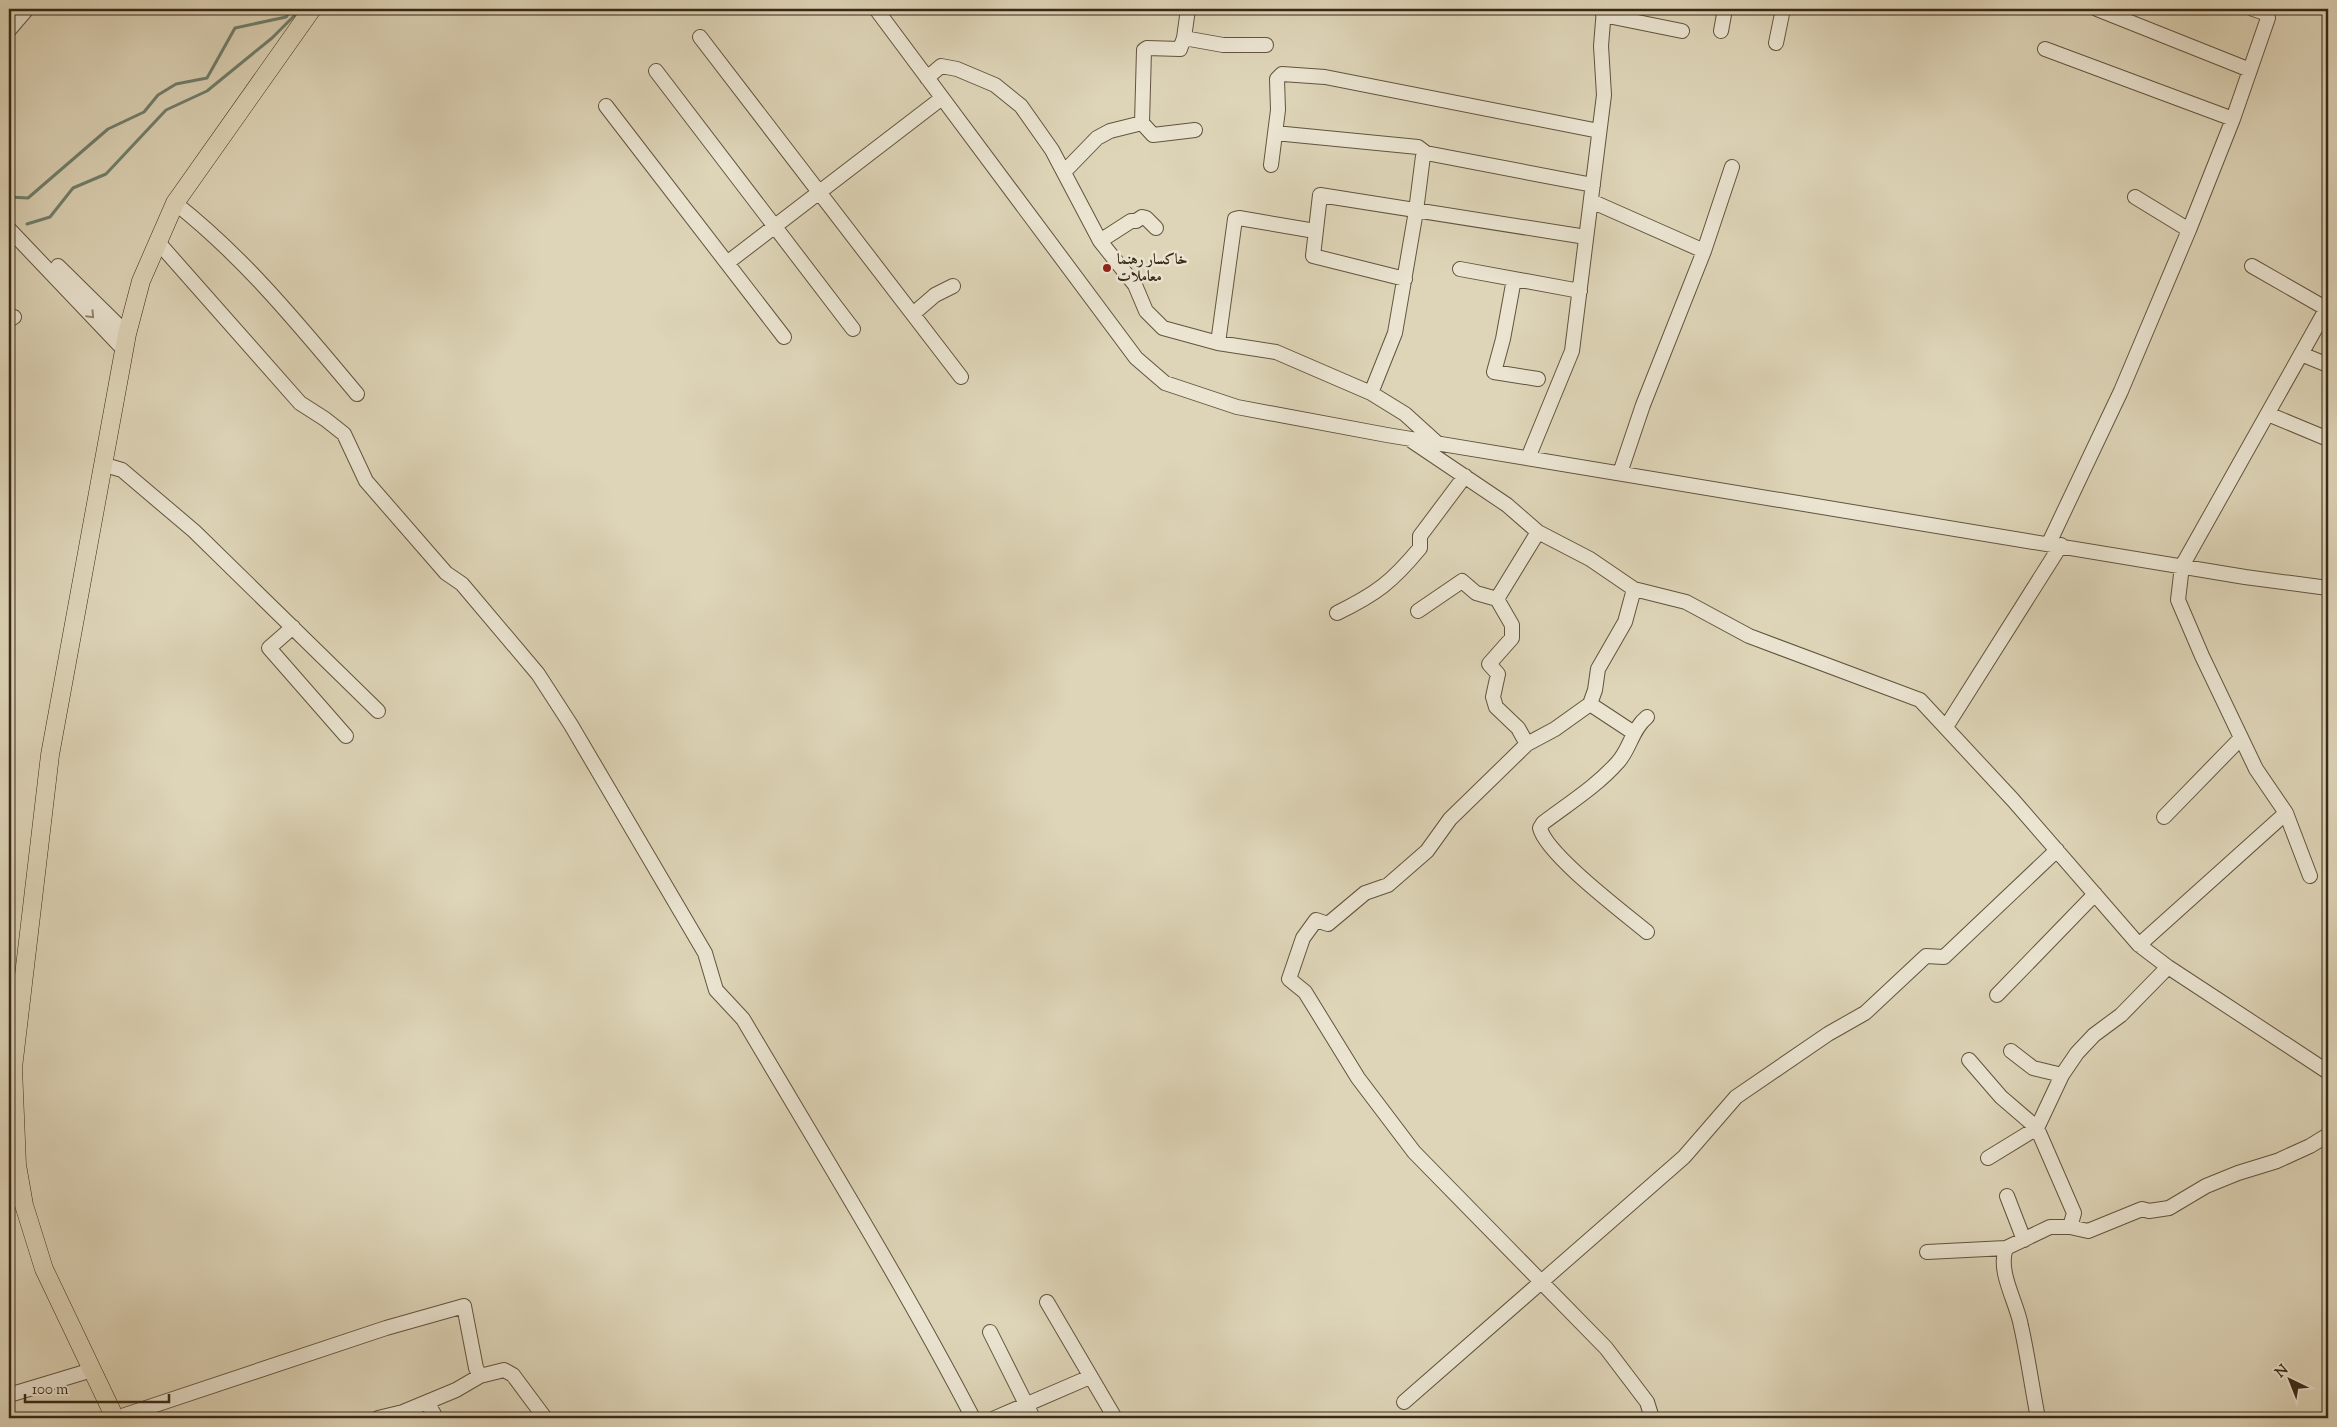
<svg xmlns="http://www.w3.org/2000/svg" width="2337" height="1427" font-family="'Sorts Mill Goudy',Amiri,serif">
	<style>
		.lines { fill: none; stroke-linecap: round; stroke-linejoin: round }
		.stream { stroke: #6f7f6f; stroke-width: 3 }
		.minor-casing { stroke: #62543e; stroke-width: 16 }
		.major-casing { stroke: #382916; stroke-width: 19 }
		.minor { stroke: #eae4d1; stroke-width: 14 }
		.major { stroke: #ded5b8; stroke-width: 18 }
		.oneway { stroke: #918674 }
		.poi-dot { fill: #8f2418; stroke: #eae4d1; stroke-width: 2 }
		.labels { text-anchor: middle; stroke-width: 5; stroke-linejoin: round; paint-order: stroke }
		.poi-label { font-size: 15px; font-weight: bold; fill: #382916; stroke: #eae4d1; text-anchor: start }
	</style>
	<rect width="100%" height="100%" fill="#ded5b8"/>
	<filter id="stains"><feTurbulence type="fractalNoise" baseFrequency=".004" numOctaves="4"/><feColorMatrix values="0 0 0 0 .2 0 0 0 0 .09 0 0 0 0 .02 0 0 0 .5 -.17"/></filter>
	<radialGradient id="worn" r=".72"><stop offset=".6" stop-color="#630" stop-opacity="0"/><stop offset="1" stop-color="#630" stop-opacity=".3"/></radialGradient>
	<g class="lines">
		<path class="stream" d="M9 197 28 198 108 129 144 112 158 95 176 84 207 78 235 28 286 17 292 9
			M27 224 50 217 73 188 106 174 166 110 207 91 272 38 301 9"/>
		<g class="minor-casing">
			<path id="minor" d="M876 9 1136 358 1165 383 1237 407 1387 435 2245 577 2328 588
				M1188 9 1184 38 1180 49 1147 48 1144 50 1142 123 1153 135 1195 130
				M2097 9 2250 70
				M1603 15 1682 31
				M9 30 27 9
				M1721 31 1725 9
				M700 37 961 377
				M1184 38 1223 45H1266
				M1776 43 1783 9
				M2045 49 2233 119
				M656 71 853 329
				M927 78 941 66 957 69 995 85 1021 106 1052 150 1100 241 1135 285 1146 311 1163 328 1218 343 1276 352 1371 393 1405 414 1437 443
				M606 106 784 337
				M1275 133 1418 147 1426 153 1593 185
				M1271 165 1278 110 1277 79 1282 74 1325 77 1599 131
				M1064 172 1097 138 1110 131 1142 123
				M2135 197 2189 230
				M1591 201 1704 251
				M175 203C245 258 300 326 357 394
				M9 229 125 351
				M157 241 300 403 325 419 344 434 366 481 446 573 462 584 538 674 571 725 705 953 716 990 743 1019C821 1151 902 1282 973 1418
				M1100 241 1131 221H1136L1142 217 1146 218 1156 228
				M727 263 942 98
				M58 266 127 334
				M2252 266 2327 309
				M1460 269 1580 291
				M1405 279 1313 256 1320 195 1586 237
				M1514 279 1503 339 1494 372 1538 379
				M913 314 935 295 953 286
				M9 320 14 317
				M1218 343 1235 219 1239 218 1315 231
				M2301 354 2328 365
				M1371 393 1395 333 1416 211 1423 156 1426 153
				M2268 414 2328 439
				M1412 441 1507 505 1538 532 1590 559 1634 589 1686 602 1749 636 1920 700 2013 800 2139 945 2168 967 2328 1072
				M1528 458 1572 351 1604 95 1601 46 1604 9
				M105 465 122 470 194 531 378 711
				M1620 473 1643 405 1704 251 1732 167
				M2049 543 2121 391 2189 230 2233 119 2268 18 2265 13 2253 9
				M1634 589 1625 622 1598 669 1595 690 1590 704 1555 729 1527 744 1450 819 1427 851 1388 885 1365 893 1328 924 1316 920 1303 938 1289 979 1305 992 1358 1078 1414 1152 1606 1348 1647 1402 1652 1418
				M1418 611 1462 581 1476 593 1497 599
				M1337 613C1376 594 1392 582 1420 548V536L1465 476
				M293 627 269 648 346 736
				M1590 704 1634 733
				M1946 727 2061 545
				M1527 744 1518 728 1496 707 1493 697 1498 674 1489 664 1512 638V625L1497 599 1538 532
				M2286 813 2310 876
				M2164 817 2241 738
				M1647 932C1623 912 1546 854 1540 828L1543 823C1568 804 1597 786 1618 762 1630 749 1632 729 1647 717
				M2139 945 2286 813 2256 769 2202 656 2178 600 2182 566 2328 306
				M9 986H23
				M1997 995 2095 894
				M2011 1051 2033 1068 2062 1075
				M1969 1060 2001 1097 2037 1128 1988 1158
				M2007 1196 2024 1240
				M2070 1227 2074 1213 2037 1128 2062 1075 2077 1053 2094 1035 2121 1015 2168 967
				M2006 1248C1997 1272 2017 1302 2021 1326 2028 1357 2032 1388 2038 1418
				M1927 1252 2006 1248 2050 1227H2070L2088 1231 2142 1209 2149 1211 2169 1208 2206 1186 2238 1173 2277 1161 2310 1146 2328 1135
				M1047 1302 1115 1418
				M990 1332 1033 1418
				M9 1395 92 1370
				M427 1402 436 1418
				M1404 1402 1684 1157 1736 1097 1828 1034 1865 1013 1926 956 1944 957 2057 850
				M116 1418 386 1328 464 1306 476 1368 480 1376
				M378 1418 403 1412 456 1390 480 1376 504 1370 513 1375 545 1418
				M995 1418 1090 1377"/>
		</g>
		<g class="major-casing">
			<path id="major" d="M115 1418 44 1269 24 1205 17 1165 13 1068 50 755 127 334 141 281 175 203 312 9"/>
		</g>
		<use href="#minor" class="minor"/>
		<use href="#major" class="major"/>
	</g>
	<defs><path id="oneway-chevron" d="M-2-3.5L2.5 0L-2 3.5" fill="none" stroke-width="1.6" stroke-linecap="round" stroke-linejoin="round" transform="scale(1.25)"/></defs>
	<use class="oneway" href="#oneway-chevron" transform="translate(91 315) rotate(47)"/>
	<circle class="poi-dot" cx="1107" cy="268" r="5"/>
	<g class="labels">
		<g class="poi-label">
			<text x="1117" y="264">خاکسار رهنما<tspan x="1117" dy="17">معاملات</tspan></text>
		</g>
	</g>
	<rect width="2337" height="1427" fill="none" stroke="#ded5b8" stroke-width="30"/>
	<rect x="10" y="10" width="2317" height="1407" fill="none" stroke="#382916" stroke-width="2.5"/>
	<rect x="15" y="15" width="2307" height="1397" fill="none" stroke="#382916"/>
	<g transform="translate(2290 1380) rotate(317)" stroke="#eae4d1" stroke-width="4" paint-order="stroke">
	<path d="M0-4L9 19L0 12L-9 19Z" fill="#382916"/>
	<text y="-8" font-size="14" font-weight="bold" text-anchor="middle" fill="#382916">N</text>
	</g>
	<path d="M25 1394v8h144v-8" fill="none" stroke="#382916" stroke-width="2.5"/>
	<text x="32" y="1394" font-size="15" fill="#382916" stroke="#eae4d1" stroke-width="4" paint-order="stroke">100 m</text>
	<rect width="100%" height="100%" filter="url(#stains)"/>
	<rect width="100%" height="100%" fill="url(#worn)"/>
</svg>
